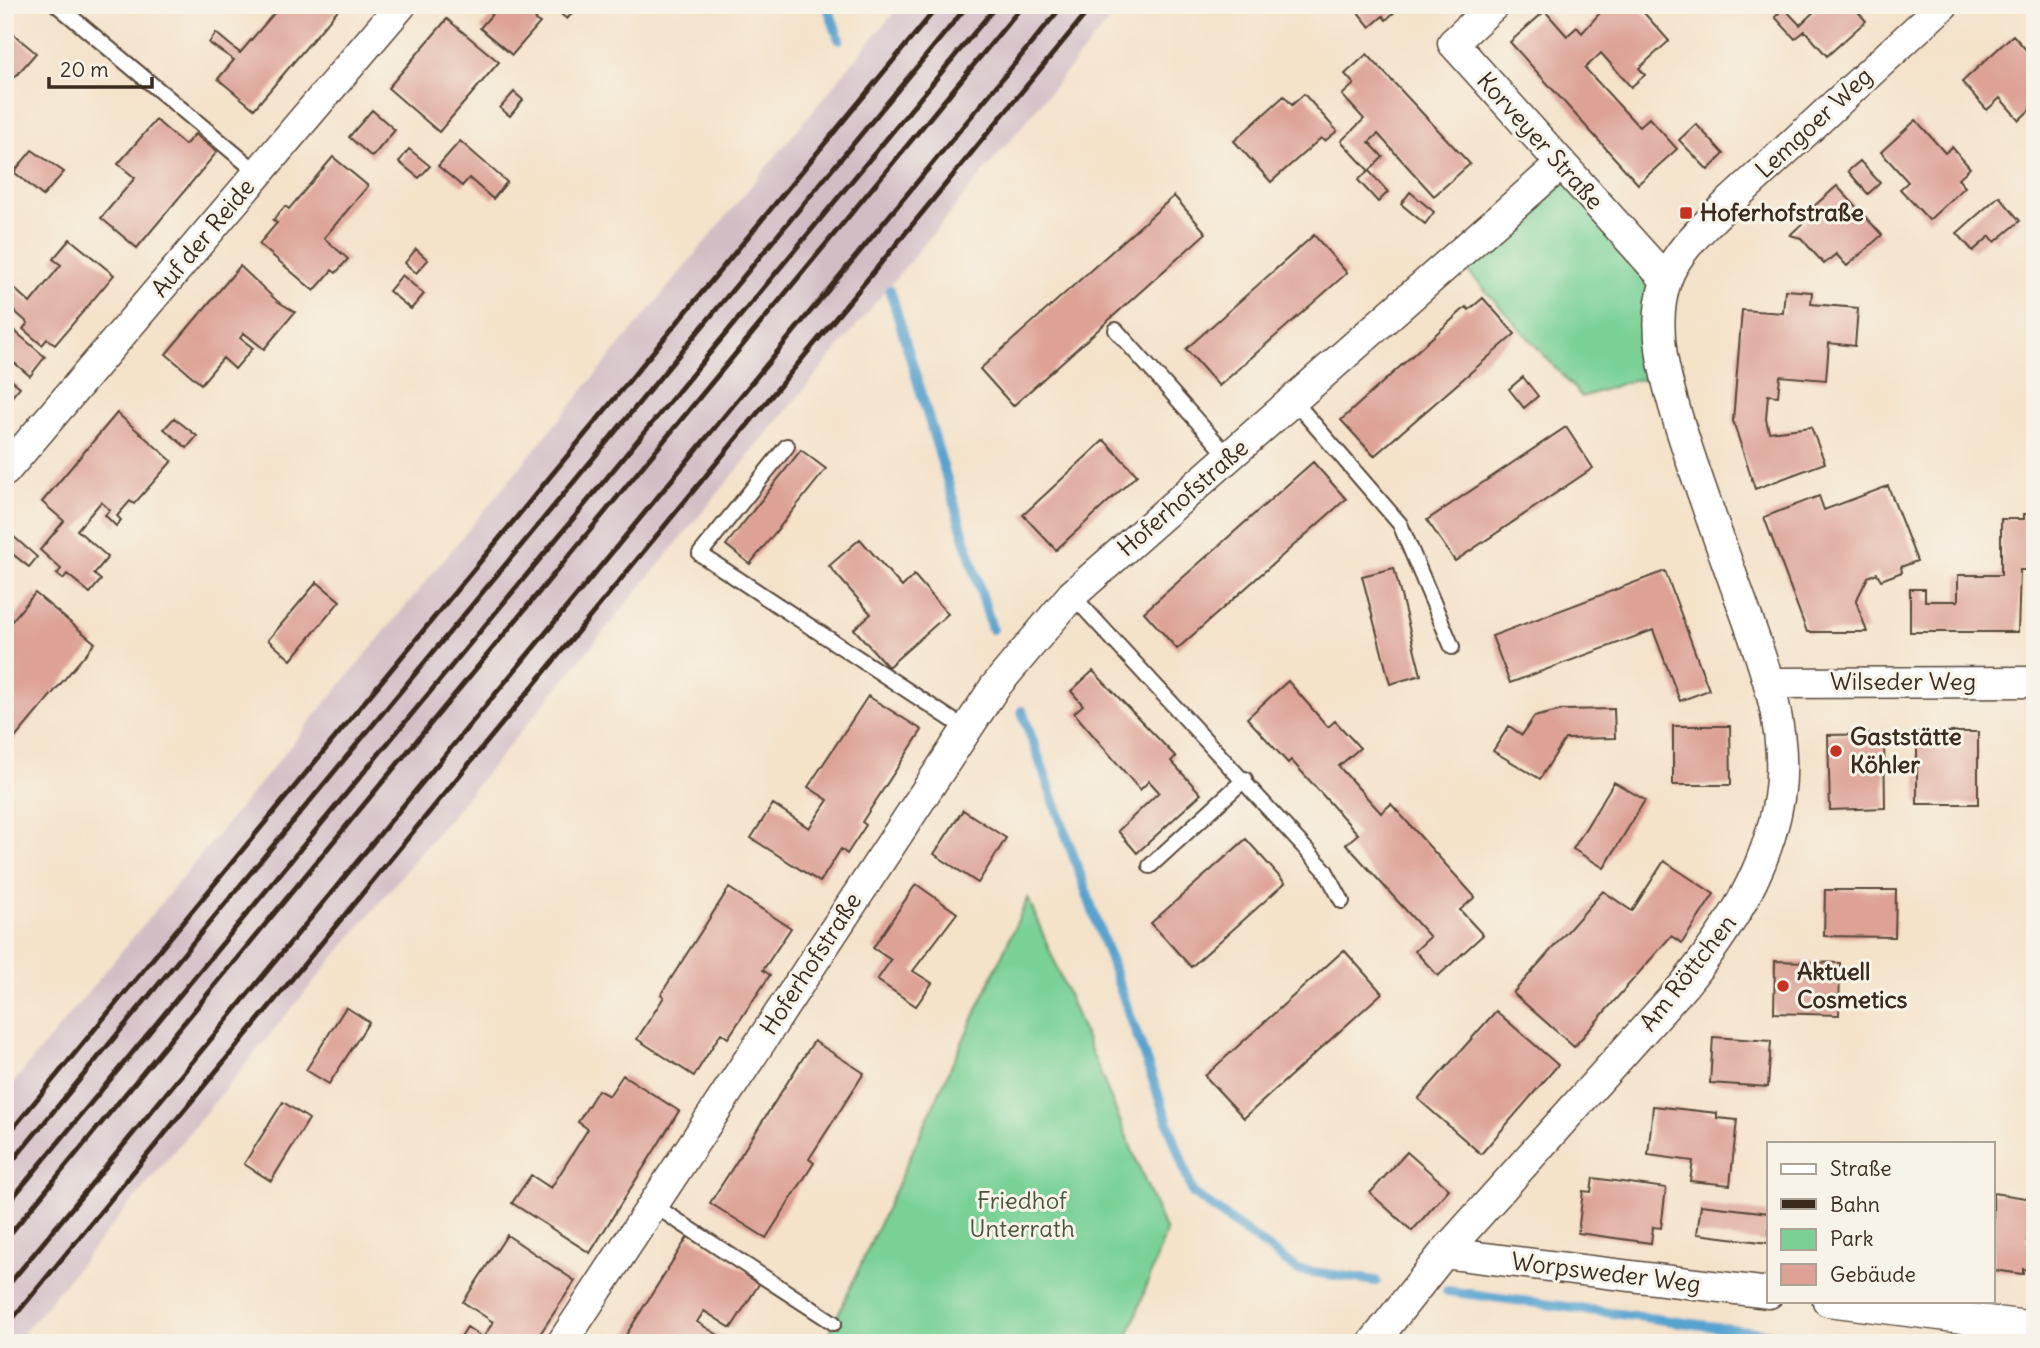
<svg xmlns="http://www.w3.org/2000/svg" width="2040" height="1348" font-family="Delius,sans-serif">
	<style>
		.industrial { fill: #d2bdc5 }
		.green { fill: #79d196; stroke: #5a7e5a; stroke-width: 2 }
		.lines { fill: none; stroke-linecap: round; stroke-linejoin: round }
		.stream { stroke: #56a3cf; stroke-width: 10 }
		.building { fill: #dda295 }
		.service-casing { stroke: #574638; stroke-width: 18 }
		.minor-casing { stroke: #574638; stroke-width: 33 }
		.service { stroke: #fff; stroke-width: 14 }
		.minor { stroke: #fff; stroke-width: 30 }
		.rail { stroke: #3b2a1e; stroke-width: 5 }
		.poi-dot { fill: #c8321e; stroke: #f7f3e8; stroke-width: 2.5 }
		.labels { text-anchor: middle; stroke-width: 6; stroke-linejoin: round; paint-order: stroke }
		.street-label { font-size: 24px; fill: #3b2a1e; stroke: #f7f3e8 }
		.poi-label { font-size: 24px; font-weight: bold; fill: #3b2a1e; stroke: #f7f3e8; text-anchor: start }
		.park-label { font-size: 24px; fill: #4a543c; stroke: #f7f3e8 }
	</style>
	<rect width="100%" height="100%" fill="#f7f3e8"/>
	<filter id="ink" filterUnits="userSpaceOnUse"><feTurbulence type="fractalNoise" baseFrequency=".0143" numOctaves="2"/><feDisplacementMap in="SourceGraphic" scale="14" xChannelSelector="R" yChannelSelector="G"/><feConvolveMatrix kernelMatrix="1 2 1 2 8 2 1 2 1" color-interpolation-filters="sRGB"/></filter>
	<filter id="wash" filterUnits="userSpaceOnUse"><feTurbulence type="fractalNoise" baseFrequency=".00686" numOctaves="4" result="noise"/><feDisplacementMap in="SourceGraphic" scale="28" xChannelSelector="R" yChannelSelector="G"/><feGaussianBlur stdDeviation="1.57" result="paint"/><feColorMatrix in="noise" values="0 0 0 0 0 0 0 0 0 0 0 0 0 0 0 0 0 1.4 0 .05"/><feComposite in="paint" operator="in"/></filter>
	<g filter="url(#wash)">
		<rect width="100%" height="100%" fill="#f4e2c9"/>
		<path class="industrial" d="M900 5H1122L15 1343H5V1093Z"/>
		<path class="green" d="M1560 165 1666 280 1664 379 1633 380 1582 397 1456 258Z
			M1028 898 1166 1232 1126 1343H825Z"/>
		<g class="lines">
			<path class="stream" d="M827 5 839 39
				M890 290 992 629
				M1022 711 1193 1193 1298 1270 1376 1281
				M1447 1291 1837 1343"/>
		</g>
		<g id="blocks">
			<path class="building" d="M281 5H342L254 109 218 79 234 60 209 43 216 33 240 53Z
				M500 5H547L535 20 540 23 512 55 480 28Z
				M561 5H579L567 19 557 11Z
				M1352 5H1402L1386 20 1383 16 1370 27Z
				M1607 5H1637L1669 41 1639 68 1645 75 1631 87 1601 53 1585 68 1639 127 1649 118 1677 149 1638 184 1510 42 1545 11 1567 36 1577 27 1582 33Z
				M1821 5H1852L1866 21 1827 56 1805 31 1795 39 1775 17 1784 8 1800 25Z
				M447 19 499 62 439 132 388 88Z
				M5 27 36 53 15 77 5 69Z
				M2013 35 2035 60V105L2019 120 2000 98 1987 110 1962 82Z
				M1367 54 1470 164 1434 196 1378 134 1369 142 1383 157 1369 171 1341 141 1364 119 1342 95 1354 84 1345 74Z
				M514 92 523 100 510 116 500 108Z
				M1304 94 1337 131 1325 141 1321 138 1271 182 1234 141 1284 96 1292 105Z
				M372 110 395 130 372 157 349 137Z
				M156 120 185 145 195 134 217 152 137 248 101 218 135 178 118 164Z
				M1916 120 1945 153 1952 147 1970 168 1958 179 1965 187 1929 220 1900 189 1908 182 1881 152Z
				M1696 124 1724 154 1708 170 1679 140Z
				M460 141 507 182 493 199 469 178 462 186 438 166Z
				M409 149 430 166 419 178 399 162Z
				M32 150 64 172 43 196 14 172Z
				M333 157 368 186 324 238 348 259 336 273 332 270 314 291 259 244 277 223 273 220 285 206 289 209Z
				M1860 161 1880 183 1868 194 1848 171Z
				M1369 171 1388 192 1378 202 1358 180Z
				M1837 186 1882 235 1847 266 1836 254 1824 264 1801 238 1790 235 1806 220 1803 216Z
				M1410 192 1434 212 1425 224 1401 204Z
				M1174 196 1206 233 1013 406 980 369Z
				M1999 196 2020 221 1995 242 1990 236 1973 251 1957 233Z
				M1314 235 1347 273 1219 386 1186 349Z
				M70 239 114 275 55 345 47 339 42 345 23 329 28 323 5 303V280L30 303 61 265 53 259Z
				M416 249 428 260 416 273 405 263Z
				M240 266 277 301 295 312 264 349 244 333 240 338 253 348 235 369 223 358 201 384 166 354Z
				M402 275 424 294 411 309 389 291Z
				M1785 290 1812 292 1811 304 1858 308 1855 346 1829 343 1826 380 1780 376 1778 396 1768 395 1766 419 1769 432 1811 427 1825 463 1755 489 1733 421 1742 310 1783 313Z
				M1483 298 1515 334 1374 456 1341 420 1466 307 1469 310Z
				M10 327 45 357 30 376 5 355V332Z
				M5 375 20 387 5 405Z
				M1523 377 1538 396 1524 408 1509 389Z
				M117 413 172 461 134 504 130 501 117 516 121 520 116 526 105 515 110 510 101 502 77 530 108 557 94 574 101 580 90 593 67 574 63 579 57 574 61 569 40 550 64 521 42 502Z
				M174 418 197 436 187 448 164 429Z
				M1566 427 1593 468 1455 561 1427 520Z
				M1104 440 1137 475 1056 550 1023 515Z
				M801 450 826 469 750 564 726 545Z
				M1313 462 1346 499 1177 649 1144 612Z
				M1888 486 1917 561 1901 567 1902 572 1881 580 1877 573 1868 577 1856 601 1867 632H1807L1764 517 1819 496 1824 510Z
				M2024 514H2035V570H2020L2018 632H1910V589H1925V601H1958V575H2001V519H2024Z
				M13 536 37 557 29 567 5 548Z
				M860 539 902 587 914 575 948 614 888 667 854 629 871 614 829 566Z
				M1394 568 1421 675 1390 684 1362 576Z
				M1665 571 1709 690 1680 701 1653 630 1510 683 1492 636Z
				M317 582 340 601 291 660 268 640Z
				M35 593 95 643 5 750V629Z
				M1093 671 1176 757 1171 761 1201 794 1137 853 1118 831 1159 792 1149 781 1140 790 1074 713 1083 705 1071 691Z
				M1288 681 1328 727 1335 721 1360 748 1339 766 1343 771 1381 813 1391 804 1475 897 1460 910 1483 935 1438 976 1415 951 1430 937 1346 844 1358 834 1291 760 1288 763 1247 718Z
				M868 696 922 730 862 822 866 825 847 854 841 849 820 882 751 838 773 804 809 828 828 800 808 787Z
				M1614 709 1615 738 1565 739 1540 779 1493 751 1509 726 1522 735 1534 717 1563 710Z
				M1673 726H1730L1731 785H1673Z
				M1917 732H1978V804H1917Z
				M1884 734 1885 808 1830 810 1828 735Z
				M1614 782 1645 800 1604 868 1573 849Z
				M963 810 1006 838 978 883 934 854Z
				M1246 839 1285 883 1191 967 1151 923Z
				M1664 861 1714 894 1682 943 1671 936 1574 1047 1513 993 1603 891 1632 911Z
				M916 884 957 913 913 971 932 983 916 1006 877 980 891 960 873 948Z
				M729 888 791 928 763 970 770 975 728 1038 721 1033 694 1076 637 1039 664 997 661 994Z
				M1825 890H1896L1895 937 1824 936Z
				M1344 950 1382 993 1244 1118 1205 1076Z
				M1775 961 1840 963 1839 1015 1774 1013Z
				M346 1007 369 1022 329 1084 306 1070Z
				M1496 1011 1558 1065 1481 1154 1418 1099Z
				M1713 1037 1771 1041 1768 1087 1710 1083Z
				M814 1041 864 1073 809 1159 814 1163 766 1238 710 1203Z
				M623 1075 679 1111 590 1253 512 1203 531 1175 551 1188 588 1129 578 1122 598 1090 609 1096Z
				M283 1102 309 1119 271 1181 244 1164Z
				M1653 1106 1717 1113V1118L1737 1120 1730 1185 1690 1181 1693 1161 1648 1155Z
				M1407 1152 1449 1189 1412 1231 1370 1193Z
				M1593 1178 1666 1188 1661 1228 1653 1227 1651 1243 1578 1233 1583 1191 1591 1192Z
				M1993 1193 2033 1199 2027 1241 2035 1242V1271L2023 1269V1274L1993 1270Z
				M1701 1205 1769 1213V1243L1697 1234Z
				M507 1235 575 1281 534 1343H457L467 1327 483 1338 493 1322 463 1302Z
				M689 1235 761 1281 731 1328 704 1311 697 1322 723 1338 720 1343H639L626 1335Z"/>
		</g>
	</g>
	<g filter="url(#ink)">
		<use href="#blocks" fill-opacity="0" stroke="#574638" stroke-width="2"/>
		<g class="lines">
			<g class="service-casing">
				<path id="service" d="M57 5 258 173
					M1116 330 1229 457
					M1294 401 1400 524 1452 647
					M787 446 700 554 966 729
					M1072 595 1325 870 1342 901
					M1150 866 1245 779
					M652 1204 834 1323"/>
			</g>
			<g class="minor-casing">
				<path id="minor" d="M1494 5 1453 43 1666 280
					M5 471 401 5
					M1771 683 2035 682
					M1444 1253 1769 1293
					M1828 1301 2035 1327
					M562 1343 994 688 1072 595 1560 165
					M1373 1343 1444 1253 1684 985C1729 929 1767 871 1779 798 1790 725 1760 654 1736 587 1717 534 1697 480 1680 426 1666 381 1650 328 1666 281 1674 254 1702 229 1721 210L1943 5"/>
			</g>
			<use href="#service" class="service"/>
			<use href="#minor" class="minor"/>
			<path class="rail" d="M5 1138 939 5
				M5 1170 968 5
				M5 1207 997 5
				M5 1240 1023 5
				M5 1289 1063 5
				M5 1328 1093 5"/>
		</g>
	</g>
	<g class="poi-dot">
		<rect x="1679" y="206" width="14" height="14" rx="3.5"/>
		<circle cx="1836" cy="751" r="7"/>
		<circle cx="1783" cy="986" r="7"/>
	</g>
	<g class="labels">
		<g class="street-label">
			<text transform="translate(1814 123) rotate(-43)" y="8">Lemgoer Weg</text>
			<text transform="translate(1540 141) rotate(48)" y="8">Korveyer Straße</text>
			<text transform="translate(203 238) rotate(-50)" y="8">Auf der Reide</text>
			<text transform="translate(1183 498) rotate(-41)" y="8">Hoferhofstraße</text>
			<text x="1903" y="690">Wilseder Weg</text>
			<text transform="translate(811 964) rotate(-57)" y="8">Hoferhofstraße</text>
			<text transform="translate(1688 973) rotate(-52)" y="8">Am Röttchen</text>
			<text transform="translate(1606 1273) rotate(7)" y="8">Worpsweder Weg</text>
		</g>
		<g class="poi-label">
			<text x="1700" y="221">Hoferhofstraße</text>
			<text x="1850" y="745">Gaststätte<tspan x="1850" dy="28">Köhler</tspan></text>
			<text x="1797" y="980">Aktuell<tspan x="1797" dy="28">Cosmetics</tspan></text>
		</g>
		<g class="park-label">
			<text x="1022" y="1209">Friedhof<tspan x="1022" dy="28">Unterrath</tspan></text>
		</g>
	</g>
	<rect width="2040" height="1348" fill="none" stroke="#f7f3e8" stroke-width="28"/>
	<rect x="1767" y="1142" width="228" height="161" fill="#f7f3e8" stroke="#aca397" stroke-width="2"/>
	<rect x="1781" y="1164" width="35" height="10" fill="#ffffff" stroke="#aca397" stroke-width="2"/>
	<text x="1830" y="1176" font-size="21" fill="#3b2a1e">Straße</text>
	<rect x="1781" y="1199" width="35" height="10" fill="#3b2a1e" stroke="#aca397" stroke-width="2"/>
	<text x="1830" y="1212" font-size="21" fill="#3b2a1e">Bahn</text>
	<rect x="1781" y="1229" width="35" height="21" fill="#79d196" stroke="#aca397" stroke-width="2"/>
	<text x="1830" y="1246" font-size="21" fill="#3b2a1e">Park</text>
	<rect x="1781" y="1264" width="35" height="21" fill="#dda295" stroke="#aca397" stroke-width="2"/>
	<text x="1830" y="1282" font-size="21" fill="#3b2a1e">Gebäude</text>
	<path d="M49 77v10h103v-10" fill="none" stroke="#3b2a1e" stroke-width="3.5"/>
	<text x="60" y="77" font-size="21" fill="#3b2a1e" stroke="#f7f3e8" stroke-width="5" paint-order="stroke">20 m</text>
</svg>
